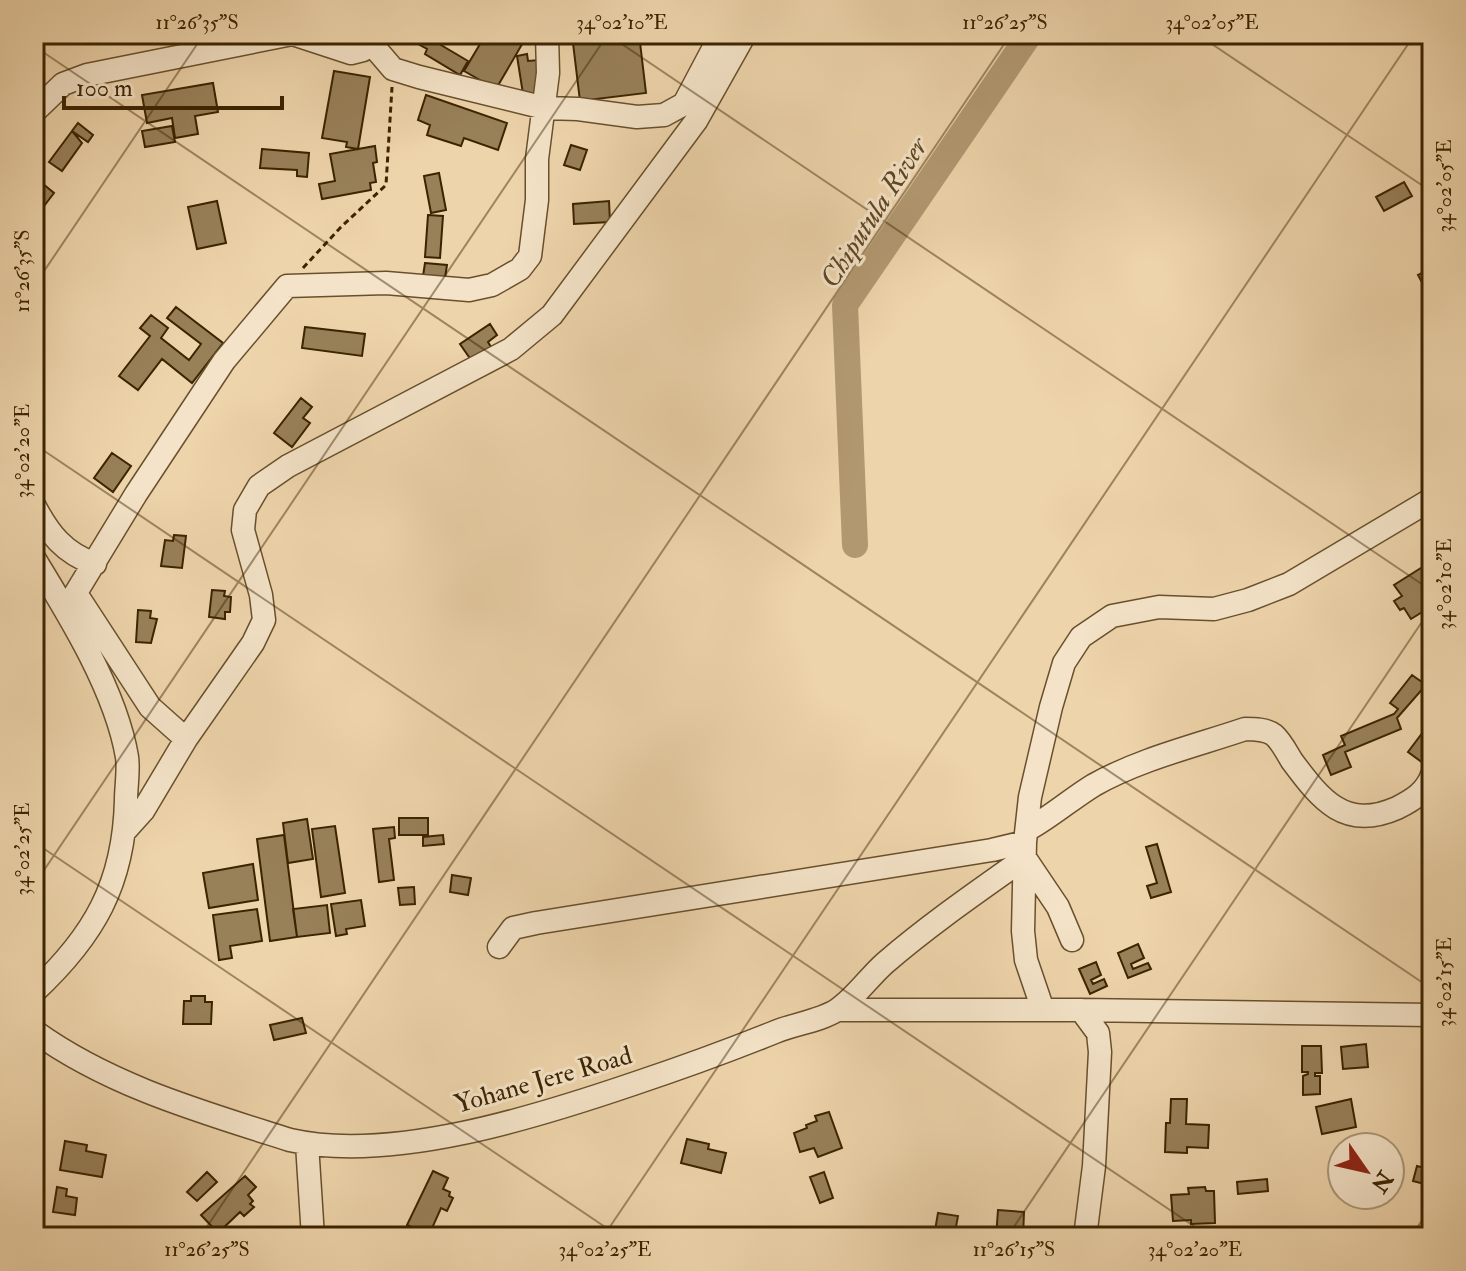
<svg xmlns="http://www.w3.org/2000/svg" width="1466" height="1271" font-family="'IM FELL Double Pica',serif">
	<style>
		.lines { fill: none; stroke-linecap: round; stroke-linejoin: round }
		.river { stroke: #b19871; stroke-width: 26 }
		.building { fill: #988059; stroke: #3b2401; stroke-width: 2 }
		.minor-casing { stroke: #68502c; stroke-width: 25 }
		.path { stroke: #3b2401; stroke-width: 3; stroke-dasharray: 6 4; stroke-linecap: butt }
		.minor { stroke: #f4e3c8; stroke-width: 22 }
		.ticks { fill: none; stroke: #3b2401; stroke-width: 2; stroke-opacity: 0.45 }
		.labels { text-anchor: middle; stroke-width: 6; stroke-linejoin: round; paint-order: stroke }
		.street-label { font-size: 26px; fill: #3b2401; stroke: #f4e3c8 }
		.water-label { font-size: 28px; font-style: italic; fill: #5e4723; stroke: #f4e3c8 }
		.neatline { fill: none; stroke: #3b2401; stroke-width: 3 }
		.ticks-label { font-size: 20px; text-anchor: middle; fill: #3b2401 }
	</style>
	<rect width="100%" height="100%" fill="#eed4ab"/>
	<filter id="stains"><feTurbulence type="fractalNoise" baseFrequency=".0025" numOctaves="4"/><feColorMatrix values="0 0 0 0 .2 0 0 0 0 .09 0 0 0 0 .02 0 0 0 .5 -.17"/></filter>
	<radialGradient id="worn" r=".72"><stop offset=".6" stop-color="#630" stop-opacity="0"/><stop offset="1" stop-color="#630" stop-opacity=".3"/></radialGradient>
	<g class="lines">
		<path class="river" d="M855 545 845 305 1030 34"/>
	</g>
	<path class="building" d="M400 34H432L444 41 441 45 468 61 460 75 425 54 427 49Z
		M486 34H528L496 89 464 71Z
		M639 34 646 93 580 101 573 43Z
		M527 54 528 61 539 60 544 97 524 100 517 56Z
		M334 71 370 77 358 149 346 147 347 142 322 138Z
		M213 83 218 112 195 116 198 134 175 138 172 118 147 123 142 95Z
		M426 95 507 123 498 150 464 138 461 146 427 135 430 125 418 120Z
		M78 123 93 135 88 142 72 131Z
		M172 126 175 142 145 147 142 131Z
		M72 131 82 143 62 171 49 162Z
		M571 145 587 150 580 170 564 165Z
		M375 146 377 162 373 163 376 182 370 183 371 190 322 199 319 184 335 181 330 154Z
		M262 149 309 153 307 177 297 176V170L260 168Z
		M439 173 446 210 431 213 424 176Z
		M37 179 54 193 34 219V183Z
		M1404 182 1412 196 1384 211 1376 197Z
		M217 201 226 243 197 249 188 207Z
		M609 201 610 222 574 224 573 204Z
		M428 215 443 216 440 258 425 257Z
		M425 263 447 265 445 278 423 276Z
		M1432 268V286L1426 290 1418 275Z
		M176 307 223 343 192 383 162 359 138 390 119 376 150 336 140 328 151 315 168 328 161 338 189 360 201 344 167 318Z
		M490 324 497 335 488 342 491 347 471 360 460 344Z
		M305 327 365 334 362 356 302 348Z
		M301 398 312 407 303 418 310 423 292 447 274 433Z
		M112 453 131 466 113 492 94 478Z
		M174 535 186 536 182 568 161 566 165 540 173 541Z
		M1432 561V606L1411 619 1404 608 1400 610 1394 601 1402 596 1394 585Z
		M212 590 225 591 224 596 231 597 230 612H225V619L209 617Z
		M138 610 151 611 150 618 157 619 151 643 136 642Z
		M1412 675 1426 685 1397 718 1401 729 1345 752 1351 767 1331 775 1323 755 1345 745 1341 736 1394 714 1398 709 1390 703Z
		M1432 720V750L1423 763 1408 752Z
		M399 818H428V835H399Z
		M307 819 313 859 288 863 283 823Z
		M335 826 345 893 321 897 312 829Z
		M394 827 395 838 389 839 394 880 379 882 373 829Z
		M284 835 297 937 270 941 257 839Z
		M443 835 444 844 423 846V837Z
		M1157 844 1171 892 1151 898 1147 886 1157 883 1146 847Z
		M253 864 258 900 209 908 203 873Z
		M452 875 471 878 468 895 450 892Z
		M414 887 415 904 400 905 398 888Z
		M361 900 365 926 346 929 347 934 336 936 331 904Z
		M327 905 330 933 297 937 293 909Z
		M257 909 262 941 230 946 232 958 219 960 213 915Z
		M1138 944 1144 958 1131 964 1133 969 1148 963 1151 969 1128 978 1118 953Z
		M1096 962 1101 975 1091 980 1093 984 1104 979 1107 986 1090 994 1079 969Z
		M191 996H205V1002H212L211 1024H183L184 1001H191Z
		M302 1018 306 1033 274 1040 270 1025Z
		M1366 1044 1368 1067 1343 1069 1341 1047Z
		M1302 1046H1321L1322 1073H1315V1076H1320V1094L1303 1095V1076L1308 1074V1072H1302Z
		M1171 1099H1187L1186 1124 1209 1125 1208 1148 1187 1147V1153L1165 1152 1166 1123H1170Z
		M1351 1099 1356 1127 1322 1134 1316 1107Z
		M829 1112 842 1148 818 1157 814 1148 800 1152 794 1133 807 1128 806 1125 817 1121 815 1116Z
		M687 1139 709 1144 708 1149 726 1153 721 1173 681 1163Z
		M65 1141 87 1145 86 1151 106 1155 102 1177 60 1170Z
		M1417 1166 1432 1170V1186L1413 1181Z
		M433 1171 448 1178 443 1189 450 1192 449 1196 453 1198 447 1211 441 1208 429 1235 407 1225Z
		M207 1172 217 1182 197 1201 187 1192Z
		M824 1172 833 1198 820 1203 810 1177Z
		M245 1176 256 1187 248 1195 253 1201 250 1204 254 1207 244 1216 240 1212 218 1233 201 1215Z
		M1267 1179 1268 1191 1238 1194 1237 1182Z
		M57 1187 67 1189 66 1196 77 1198 75 1215 53 1212Z
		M1205 1187 1206 1191H1214L1215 1223 1191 1224V1220L1173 1221 1171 1195 1189 1194 1188 1188Z
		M998 1210 1024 1212 1023 1237H996Z
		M938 1213 958 1216 954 1237 934 1236Z"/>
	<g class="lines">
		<g class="minor-casing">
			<path id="minor" d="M293 34 351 53 363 50 369 41 370 34
				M369 41 393 69 419 77 545 108 578 109 637 117 664 115 684 104 721 34
				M34 112 63 84 87 75 292 34
				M34 505C49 534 64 553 95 564
				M34 558C69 615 116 691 127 757 129 771 126 786 126 800 124 884 94 936 34 992
				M77 595 150 707 186 739
				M66 609 136 494 224 361 287 286 386 283 469 290 492 285 520 269 530 256 537 200V159L548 73 547 34
				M1027 830C1051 817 1071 799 1094 785 1140 759 1195 746 1245 729 1254 729 1266 729 1274 735 1281 741 1287 753 1292 761 1321 800 1345 831 1397 808 1413 800 1426 792 1432 775
				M125 831 143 811 186 739 253 643 264 620 261 595 243 530 245 510 259 486 288 466 511 349 552 315 696 121 745 34
				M499 947 513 928 536 923 992 850 1025 842
				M837 1010H1081L1432 1015
				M1043 1010 1026 960 1023 931 1025 842 1030 797 1051 707 1064 663 1081 637 1112 616 1159 607 1214 609 1248 600 1289 584 1432 499
				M1081 1010 1098 1033 1100 1052 1094 1166 1085 1237
				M34 1031C110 1086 202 1112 290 1140 391 1163 536 1117 633 1084 681 1068 728 1051 775 1032 794 1024 820 1021 837 1010 855 998 869 977 885 963 929 925 977 892 1025 858L1058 907 1072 940
				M307 1144 313 1237"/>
		</g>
		<path class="path" d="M303 268 341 227 386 185 392 87"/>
		<use href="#minor" class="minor"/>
	</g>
	<path class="ticks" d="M607 34 1432 591M1197 34 1432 192M34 46 1432 989M34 286 204 34M34 444 1210 1237M34 842 620 1237M34 885 608 34M200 1237 1011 34M603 1237 1415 34M1007 1237 1432 607M1411 1237 1432 1205"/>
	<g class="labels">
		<g class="street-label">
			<text transform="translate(543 1079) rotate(-16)" y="9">Yohane Jere Road</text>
		</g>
		<g class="water-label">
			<text transform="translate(873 212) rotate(-57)" y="10">Chiputula River</text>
		</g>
	</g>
	<rect width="1466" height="1271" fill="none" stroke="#eed4ab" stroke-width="88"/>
	<g transform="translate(1366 1171) rotate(124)"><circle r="38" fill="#f4e3c8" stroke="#aa9778" stroke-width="2"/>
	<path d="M0-6L14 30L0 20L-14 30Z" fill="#8f2418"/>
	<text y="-12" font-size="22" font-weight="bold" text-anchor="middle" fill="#3b2401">N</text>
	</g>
	<path d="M64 96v12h218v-12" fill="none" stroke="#3b2401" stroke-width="4"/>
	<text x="76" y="96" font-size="24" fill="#3b2401" stroke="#f4e3c8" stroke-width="6" paint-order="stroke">100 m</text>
	<rect x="44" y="44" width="1378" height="1183" class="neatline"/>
	<g class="ticks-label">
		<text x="197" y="29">11°26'35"S</text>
		<text x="622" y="29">34°02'10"E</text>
		<text x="1005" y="29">11°26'25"S</text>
		<text x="1212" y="29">34°02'05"E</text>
		<text transform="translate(1444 186) rotate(-90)" y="7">34°02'05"E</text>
		<text transform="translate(22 271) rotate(-90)" y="7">11°26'35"S</text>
		<text transform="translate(22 451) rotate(-90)" y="7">34°02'20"E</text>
		<text transform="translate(1444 584) rotate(-90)" y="7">34°02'10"E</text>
		<text transform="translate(22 849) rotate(-90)" y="7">34°02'25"E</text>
		<text transform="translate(1444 982) rotate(-90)" y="7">34°02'15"E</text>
		<text x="207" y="1256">11°26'25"S</text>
		<text x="605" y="1256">34°02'25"E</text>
		<text x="1014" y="1256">11°26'15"S</text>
		<text x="1195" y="1256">34°02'20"E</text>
	</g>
	<rect width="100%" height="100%" filter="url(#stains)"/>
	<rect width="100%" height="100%" fill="url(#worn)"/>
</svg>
